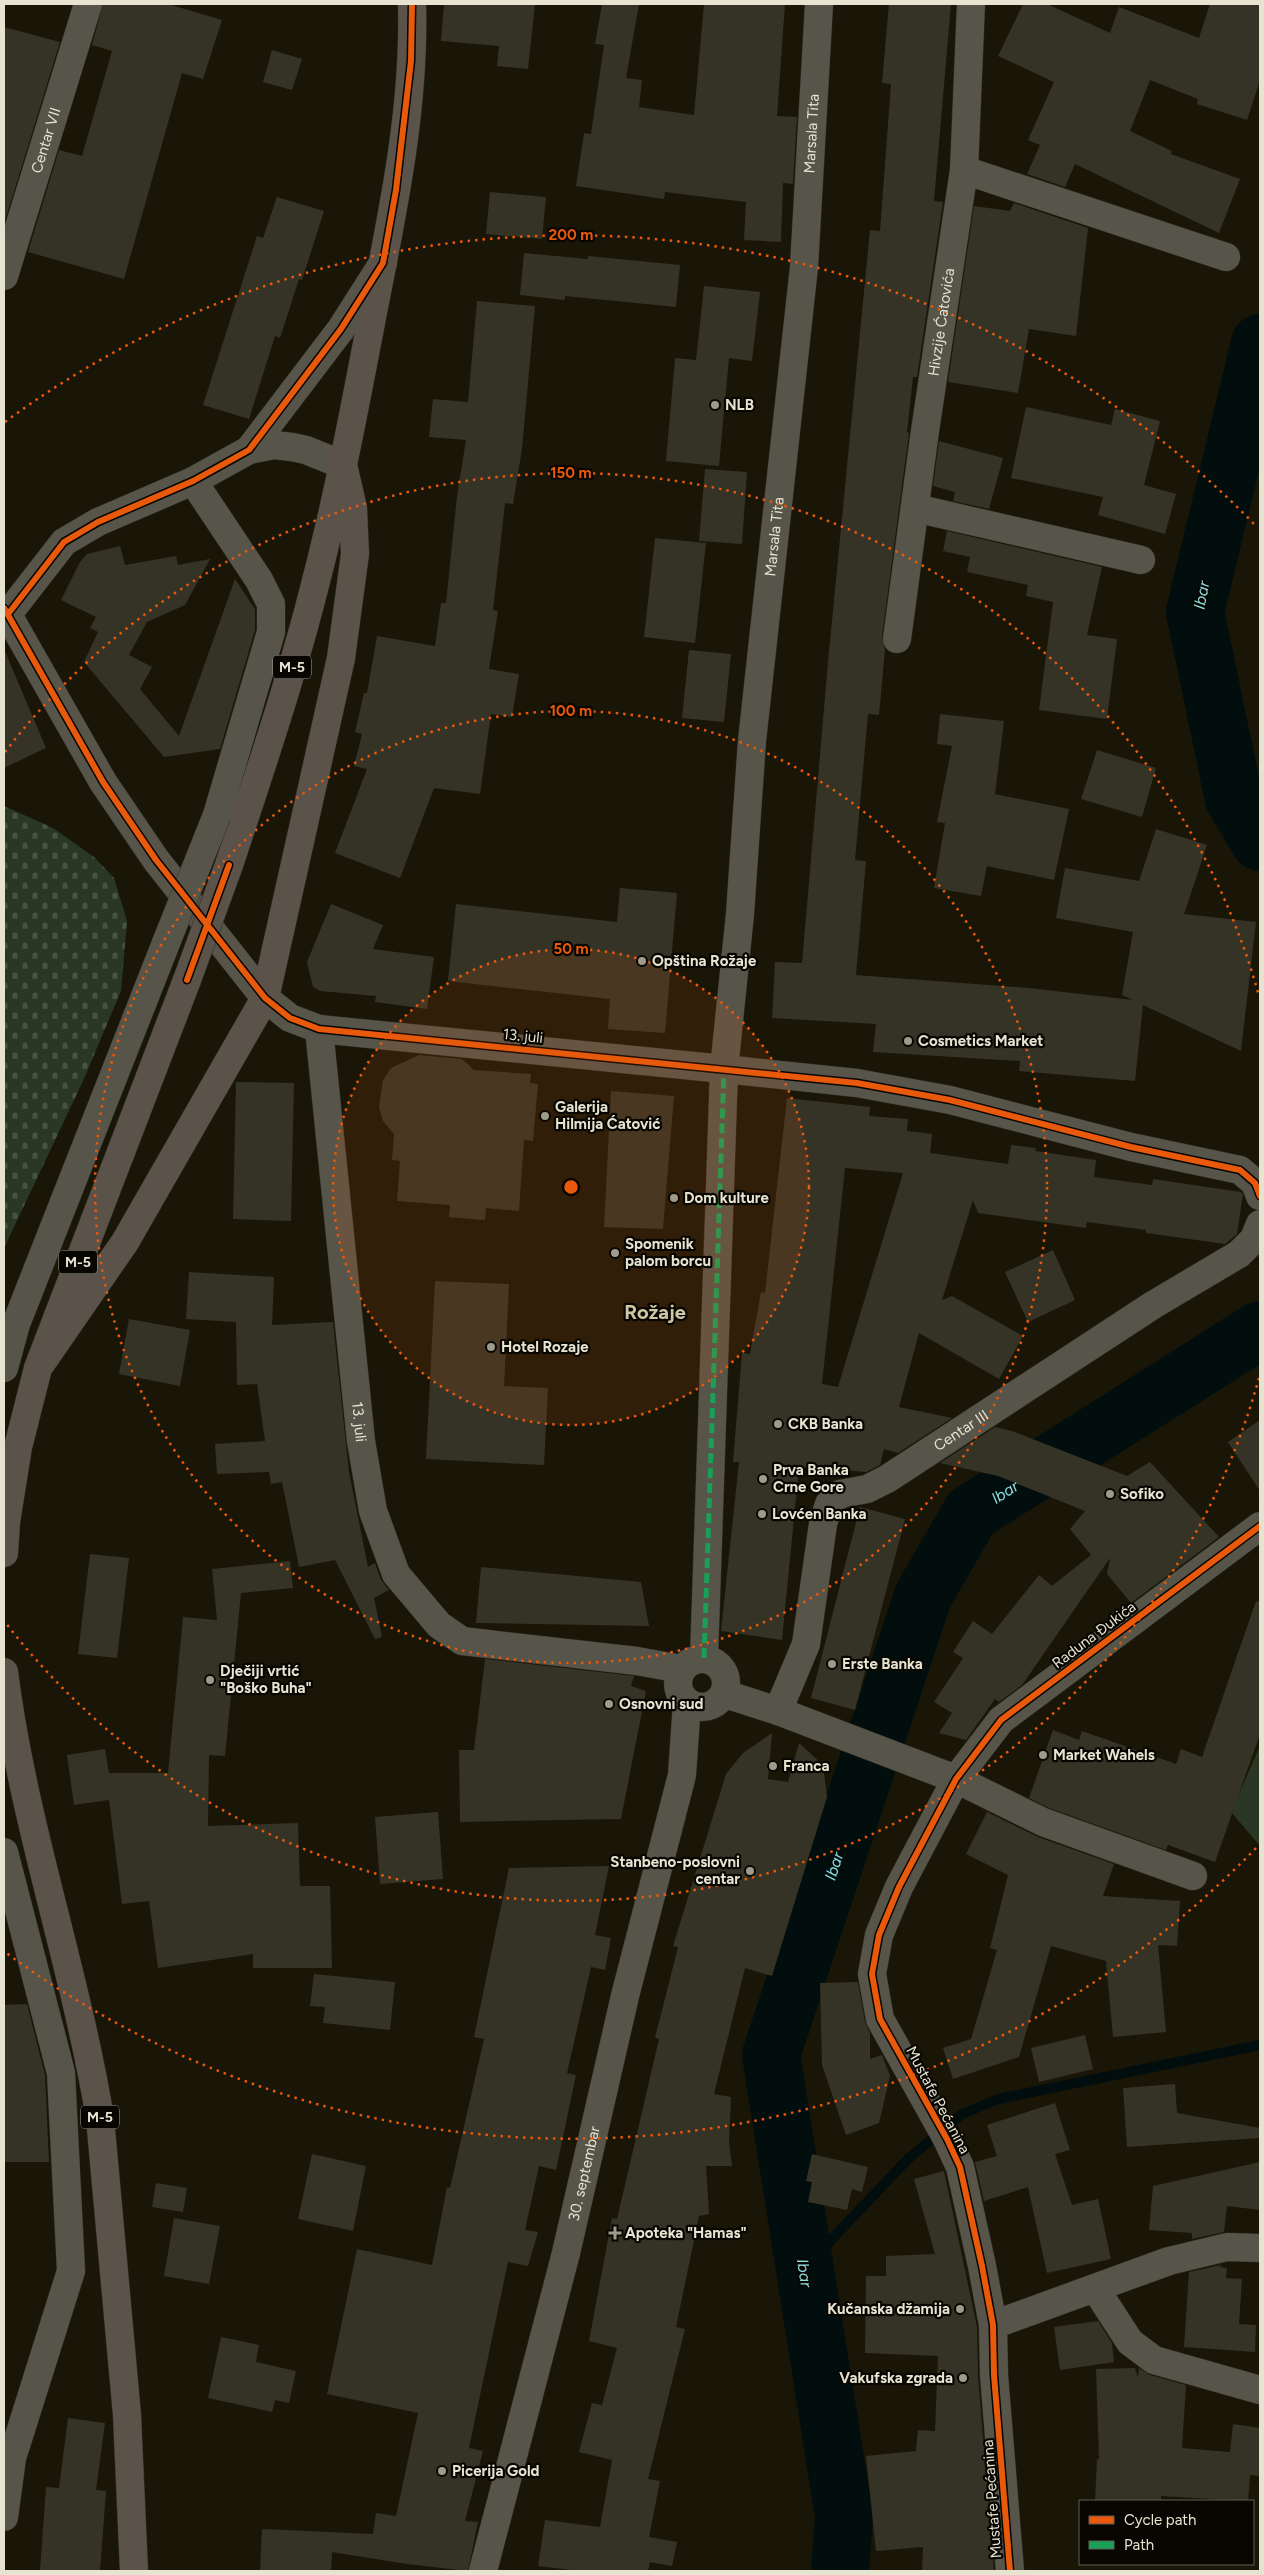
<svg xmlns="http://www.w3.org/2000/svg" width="1264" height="2575" font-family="Figtree,sans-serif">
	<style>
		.cemetery { fill: url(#cemetery-stones) }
		.green { fill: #293724 }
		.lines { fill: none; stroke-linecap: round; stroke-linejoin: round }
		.stream { stroke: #020e0d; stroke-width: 10 }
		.river { stroke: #020e0d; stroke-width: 58 }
		.building { fill: #353326; fill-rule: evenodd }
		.pedestrian-casing { stroke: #312f26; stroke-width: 29 }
		.minor-casing { stroke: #312f26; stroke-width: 29 }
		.tertiary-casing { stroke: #312f26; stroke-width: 29 }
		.primary-casing { stroke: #312f26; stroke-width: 29 }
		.pedestrian { stroke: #575549; stroke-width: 28 }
		.minor { stroke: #575549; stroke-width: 28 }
		.tertiary { stroke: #575549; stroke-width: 28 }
		.primary { stroke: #5b5249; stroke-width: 28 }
		.minor-bridge-casing { stroke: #312f26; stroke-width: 29; stroke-linecap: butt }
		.primary-bridge-casing { stroke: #312f26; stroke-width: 29; stroke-linecap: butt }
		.minor-bridge { stroke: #575549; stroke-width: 28 }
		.primary-bridge { stroke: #5b5249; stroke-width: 28 }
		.quiet { stroke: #1a9f57; stroke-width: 5; stroke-dasharray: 10 5; stroke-linecap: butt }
		.cycleway-casing { stroke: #080600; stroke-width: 9 }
		.cycleway { stroke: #e8590c; stroke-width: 6 }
		.ring { fill: none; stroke: #e8590c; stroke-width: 2.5; stroke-dasharray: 2.5 5 }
		.poi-dot { fill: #9e9b8b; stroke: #080600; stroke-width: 2 }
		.labels { text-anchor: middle; stroke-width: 4.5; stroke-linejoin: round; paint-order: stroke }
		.shield { fill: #080600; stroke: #a3a192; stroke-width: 1 }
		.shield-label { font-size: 14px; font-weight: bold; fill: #e6e3d1 }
		.street-label { font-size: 15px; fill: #e6e3d1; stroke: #080600 }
		.poi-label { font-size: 15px; font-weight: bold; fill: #e6e3d1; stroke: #080600; text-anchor: start }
		.water-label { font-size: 16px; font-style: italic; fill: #8ddde1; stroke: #080600 }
		.district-label { font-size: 20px; font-weight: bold; fill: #cdc7a4; stroke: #080600 }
		.centre { fill: #e8590c; stroke: #080600; stroke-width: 2.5 }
		.ring-label { font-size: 15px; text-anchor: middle; font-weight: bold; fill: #e8590c; stroke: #080600; stroke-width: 4.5; stroke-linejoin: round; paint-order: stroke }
	</style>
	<defs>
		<pattern id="cemetery-stones" width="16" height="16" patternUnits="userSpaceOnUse" patternTransform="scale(1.25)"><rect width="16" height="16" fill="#293724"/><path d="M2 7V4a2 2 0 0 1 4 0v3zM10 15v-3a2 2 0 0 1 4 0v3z" fill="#485443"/></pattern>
	</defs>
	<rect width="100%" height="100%" fill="#191608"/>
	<path class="cemetery" d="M4 806 53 828 94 857 114 878 127 921 121 991 83 1081 4 1248Z"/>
	<path class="green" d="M1260 1746V1846L1231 1812Z"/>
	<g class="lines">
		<path class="stream" d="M806 2273 831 2240 907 2160 962 2114 998 2099 1260 2045"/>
		<g class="river">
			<path d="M1260 343 1195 612 1234 799 1260 842"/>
			<path id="s1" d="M840 2571 844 2516 771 2055 923 1596 971 1513 1260 1330"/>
		</g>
	</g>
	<path class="building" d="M103 4H168L222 20 203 79 182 73 124 279 28 252 59 150 82 156 112 51 92 45Z
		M444 4H535L528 69 497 66 499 46 441 41Z
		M602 4H639L626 78 642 80 639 107 694 115 704 4H785L777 116 797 117 793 184 783 183 781 242 744 240 746 202 665 192 664 199 576 186 584 133 591 134 604 45 595 44Z
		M889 4H951L934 201 943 202 917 377H913L907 432 909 433 882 637 885 649 879 715 868 714 855 860 866 861 856 975 1029 988 1133 1000 1122 995 1133 932 1056 918 1065 868 1139 881 1156 829 1207 845 1184 914 1256 922 1241 1051 1143 1005 1135 1081 1019 1071 1020 1061 873 1052 876 1024 772 1018 775 962 802 963 828 662 870 230 880 231 891 84 882 83Z
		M1023 4H1047L1110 33 1119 7 1199 38 1210 4H1260V80L1247 120 1197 104 1198 99 1150 80 1130 131 1172 151 1171 154 1240 179 1219 233 1075 164 1065 187 1027 174 1040 145 1028 140 1054 82 998 56Z
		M4 27 60 42 4 224Z
		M272 50 302 59 292 90 263 82Z
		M490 192 546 197 542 239 486 234Z
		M277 197 324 211 302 280 299 279 280 338 275 336 249 419 203 405 257 236 263 238Z
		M1014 203 1088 228 1076 336 1029 329 1018 393 948 382 974 206 1010 211Z
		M524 253 588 259V256L680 265 676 307 565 296V300L520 295Z
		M704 286 760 292 752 361 729 358 719 466 666 461 675 358 696 360Z
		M477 301 535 306 522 449 513 504 505 503 493 610 498 611 489 669 519 674 512 717 491 714 480 794 434 788 400 878 335 853 367 769 354 766 362 734 355 732 364 693H367L377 636 435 646 441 603H446L457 496 466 440 429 437 433 399 468 402Z
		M1026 407 1111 425 1115 409 1160 421 1144 485 1176 494 1165 534 1098 515 1103 497 1011 478Z
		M939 441 1003 458 989 509 953 501 955 492 933 486Z
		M705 469 747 472 742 544 699 541Z
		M947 531 1102 567 1087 635 1117 639 1107 719 1039 710 1053 602 1026 596 1028 585 967 572 970 557 943 551Z
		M655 538 706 543 695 643 644 637Z
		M120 546 125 565 176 556 178 565 210 559 185 605 147 622 129 655 152 667 140 689 179 736 235 579 255 609V630L220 749 164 757 84 662 98 632 90 628 96 617 61 600 80 562 87 554Z
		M4 649 46 748 4 768Z
		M689 650 731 654 724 722 682 718Z
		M940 714 1004 721 995 794 1069 809 1054 880 987 866 981 896 934 888 945 823 937 822 952 746 937 744Z
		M1097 750 1156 768 1142 817 1081 799Z
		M620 888 677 893 665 1033 608 1029 610 999 448 981 456 904 617 922Z
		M331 904 383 925 373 949 434 957 427 1009 375 1002 376 996 320 991 313 987 307 962Z
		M419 1055 462 1059 474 1070 531 1074 530 1083 538 1084 533 1141 524 1140 519 1211 486 1208 485 1220 449 1217 450 1205 397 1201 400 1161 392 1160 394 1134 383 1121 379 1107 383 1080 391 1068Z
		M236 1082 294 1083 291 1221 233 1219Z
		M611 1091 674 1096 663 1229 604 1227Z
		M787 1098 870 1107 869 1116 908 1119 907 1131 932 1134 930 1153 1008 1164 1011 1145 1036 1148 1035 1151 1096 1160 1094 1177 1152 1185 1153 1179 1241 1192 1243 1194 1237 1234 1225 1244 1146 1233V1230L1087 1222 1086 1228 978 1213 973 1200 942 1300 952 1296 1023 1336 999 1379 919 1333 899 1407 952 1418 898 1453 884 1449 880 1465 866 1472 799 1467 782 1640 721 1631 739 1462H733L742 1353 750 1354 761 1292 765 1293ZM845 1168 903 1173 838 1387 822 1384Z
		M1053 1250 1075 1300 1028 1322 1005 1272Z
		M189 1272 274 1277 272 1325 333 1322 349 1472 368 1567 375 1563 381 1580 389 1590 374 1598 382 1637 375 1639 335 1560 299 1567 282 1482 271 1484 269 1472 217 1474 215 1444 265 1441 257 1384 237 1385 236 1322 186 1319Z
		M435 1281 509 1284 504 1386 548 1388 544 1465 426 1459Z
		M129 1319 190 1330 180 1386 119 1374Z
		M1260 1420V1491L1228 1442Z
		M995 1427 1012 1431 1127 1476 1150 1462 1219 1537 1131 1603 1107 1574 1110 1558 1022 1685 999 1702 995 1699 966 1740 939 1733 952 1713 934 1702 963 1658 953 1652 973 1621 992 1634 1039 1575 1052 1586 1091 1555 1070 1529 1085 1511 998 1476 940 1463Z
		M860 1507 905 1519 855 1710 811 1698Z
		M90 1554 129 1558 117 1658 78 1654Z
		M290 1561 293 1588 241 1593 225 1756 209 1755 208 1826 298 1823 300 1886H330L332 1968H253V1954L158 1968 149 1901 122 1904 109 1800 74 1805 67 1755 105 1749 109 1773H168L183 1617 217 1620 212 1569Z
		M481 1567 641 1582 649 1626 476 1623Z
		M1256 1601 1260 1602V1734L1215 1862 1168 1845 1166 1850 1049 1808 1029 1798 1053 1730 1079 1740 1082 1731 1176 1764 1181 1749 1202 1757Z
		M485 1659 634 1676 631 1686 646 1691 621 1819 460 1822 459 1750H474Z
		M772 1733 768 1779 788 1782 799 1743 823 1765 827 1797 772 1976 745 1968 714 2094 731 2097 729 2142 732 2166H706L709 2214 699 2216 676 2327 685 2329 648 2479 660 2481 649 2537 677 2542 672 2566 650 2562 648 2571H580L538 2566 545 2520 600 2527 612 2460 579 2452 592 2403 602 2405 617 2348 589 2341 612 2218 617 2219 659 2039 655 2038 678 1947 673 1946 726 1774 743 1753Z
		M438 1812 443 1879 380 1884 375 1817Z
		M987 1812 1038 1837 1114 1864 1103 1896 1180 1901 1177 1946 1158 1945 1166 2032 1113 2037 1106 1961 1051 1946 1019 2057 953 2079 943 2048 971 2039 997 1950 990 1948 1008 1875 966 1854Z
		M609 1866 595 1935 611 1938 605 1970 591 1967 567 2073 576 2075 556 2170 539 2166 525 2230 538 2232 528 2266 508 2262 469 2448 483 2451 465 2521 478 2522 468 2571 407 2564 332 2552 331 2571H260L262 2529 373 2534 376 2513 396 2516 418 2413 327 2394 357 2249 432 2265 447 2187 450 2188 484 2039 474 2037 509 1868Z
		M314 1974 395 1982 390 2030 323 2023 325 2007 310 2006Z
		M858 1982 865 2022 870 2033V2059L882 2055 890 2076 879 2123 846 2135 822 2065 820 1983Z
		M27 2004 45 2075 49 2162H4V2005Z
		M1085 2035 1093 2069 1039 2082 1031 2048Z
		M1175 2084 1177 2113 1260 2128V2138L1127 2147 1123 2088Z
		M1055 2103 1070 2150 1055 2154 1072 2205 1098 2199 1111 2259 1047 2273 1028 2187 984 2201 975 2162 997 2156 987 2125Z
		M312 2154 366 2166 353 2231 298 2219Z
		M812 2154 868 2167 862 2192 852 2189 847 2210 808 2202 812 2182 806 2181Z
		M1260 2162V2210L1227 2206 1224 2232 1192 2239V2233L1149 2230 1153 2186Z
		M944 2171 977 2327 978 2376 994 2571H922L923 2547 876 2551 866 2456 916 2451 918 2430 935 2431 938 2356 865 2353 866 2276H886V2256L935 2254 914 2179Z
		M156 2183 187 2188 183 2212 152 2207Z
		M174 2218 220 2226 209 2284 164 2276Z
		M1221 2265 1220 2267 1227 2268 1226 2278 1242 2279 1239 2324 1256 2325 1255 2352 1184 2347 1189 2272Z
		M1098 2321 1112 2343 1114 2362 1060 2370 1054 2327Z
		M221 2337 259 2345 256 2362 296 2371 289 2403 275 2400 272 2412 208 2398Z
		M1135 2368 1138 2378 1139 2368 1150 2375 1186 2385 1182 2448 1230 2452 1233 2424 1260 2428V2476L1250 2475 1248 2501 1161 2496V2501H1095L1097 2459H1099L1096 2369Z
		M68 2418 105 2423 96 2490 106 2491 100 2571H40L46 2487 59 2488Z"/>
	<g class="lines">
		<g class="pedestrian-casing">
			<path id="pedestrian" d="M704 1658 724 1069"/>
		</g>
		<g class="minor-casing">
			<g id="minor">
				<path d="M964 170 1226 257"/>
				<path id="s2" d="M4 276 88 4"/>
				<path d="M193 481 259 580 271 604V632L217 815"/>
				<path d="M915 508 1141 560"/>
				<path id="s3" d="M897 639 925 431 964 170 971 4"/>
				<path d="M724 1069 857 1083 950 1100 1131 1147 1240 1170 1255 1183 1260 1196"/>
				<path d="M4 1368 16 1324 166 943"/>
				<path d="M725 1694 778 1711 956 1779 1043 1822 1193 1876"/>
				<path id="s4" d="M778 1711 806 1644 823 1524 829 1504 840 1494 867 1489 887 1479 1153 1305 1239 1254 1254 1239 1260 1224"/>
				<path d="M4 1852 61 2073 71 2271 12 2458 4 2517"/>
				<path d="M1095 2288 1130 2342 1154 2360 1260 2390"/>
				<path d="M993 2325 1169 2261 1227 2247 1260 2248"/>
				<path d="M1010 2571 994 2375 993 2325 982 2266 960 2167 947 2139 880 2019 872 1974 879 1935 899 1887 956 1779 1001 1720 1260 1526"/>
			</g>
		</g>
		<g class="tertiary-casing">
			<g id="tertiary">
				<path d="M249 450 341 329 383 263"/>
				<path id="s5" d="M4 608 103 782 156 860 265 998 290 1018 319 1029 724 1069 740 914 752 741 804 267 819 4"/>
				<path d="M8 614 64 542 98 522 193 481 249 450 274 445 292 447 306 450 343 465"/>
				<path id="s6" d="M319 1029 361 1441 373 1511 396 1574 439 1625 462 1641 637 1661 681 1669"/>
				<circle cx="702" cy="1683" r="24"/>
				<path id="s7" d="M483 2571 566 2253 625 1996 682 1775 687 1703"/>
			</g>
		</g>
		<g class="primary-casing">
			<path id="primary" d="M229 865C260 771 292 677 316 581 339 492 356 401 373 312 393 211 415 107 412 4
				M38 1368 125 1242 265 998 341 658 355 554 353 508 343 465
				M4 1553 6 1522 18 1447 38 1368 187 980
				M4 1672C23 1823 75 1967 100 2118L127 2415 134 2571"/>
		</g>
		<use href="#pedestrian" class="pedestrian"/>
		<use href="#minor" class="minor"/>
		<use href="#tertiary" class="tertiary"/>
		<use href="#primary" class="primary"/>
		<g class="minor-bridge-casing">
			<path id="minor-bridge" d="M166 943 217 815"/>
		</g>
		<g class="primary-bridge-casing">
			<path id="primary-bridge" d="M187 980 229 865"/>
		</g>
		<use href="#minor-bridge" class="minor-bridge"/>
		<use href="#primary-bridge" class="primary-bridge"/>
		<path class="quiet" d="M704 1658 724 1069"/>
		<g class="cycleway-casing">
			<path id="cycleway" d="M4 608 103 782 156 860 265 998 290 1018 319 1029 857 1083 950 1100 1131 1147 1240 1170 1255 1183 1260 1196
				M8 614 64 542 98 522 193 481 249 450 341 329 383 263 396 190 411 61 412 4
				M187 980 229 865
				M1010 2571 994 2375 993 2325 982 2266 960 2167 947 2139 880 2019 872 1974 879 1935 899 1887 956 1779 1001 1720 1260 1526"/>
		</g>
		<use href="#cycleway" class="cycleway"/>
	</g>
	<circle cx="571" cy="1187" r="238" fill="#e8590c" fill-opacity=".12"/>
	<g class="ring">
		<circle cx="571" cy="1187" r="238"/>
		<circle cx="571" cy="1187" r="476"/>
		<path d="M1259 1378A714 714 0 0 1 5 1622M5 752A714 714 0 0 1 1259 996"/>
		<path d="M1256 1848A952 952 0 0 1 5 1952M5 422A952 952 0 0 1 1256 526"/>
	</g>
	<g class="poi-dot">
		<circle cx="715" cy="405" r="5"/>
		<circle cx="642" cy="961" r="5"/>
		<circle cx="908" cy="1041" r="5"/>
		<circle cx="545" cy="1116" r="5"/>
		<circle cx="674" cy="1198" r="5"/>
		<circle cx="615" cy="1253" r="5"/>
		<circle cx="491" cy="1347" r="5"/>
		<circle cx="778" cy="1424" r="5"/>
		<circle cx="763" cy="1479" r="5"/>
		<circle cx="1110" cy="1494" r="5"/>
		<circle cx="762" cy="1514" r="5"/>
		<circle cx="832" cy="1664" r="5"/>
		<circle cx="210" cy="1680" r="5"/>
		<circle cx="609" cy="1704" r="5"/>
		<circle cx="1043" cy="1755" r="5"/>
		<circle cx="773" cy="1766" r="5"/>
		<circle cx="750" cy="1871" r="5"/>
		<path d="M612.5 2225.5h5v5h5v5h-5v5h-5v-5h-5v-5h5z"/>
		<circle cx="960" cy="2309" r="5"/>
		<circle cx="963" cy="2378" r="5"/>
		<circle cx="442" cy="2471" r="5"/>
	</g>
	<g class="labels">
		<g class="shield">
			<rect x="273" y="655.5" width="38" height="23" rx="4"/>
			<rect x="59" y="1250.5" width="38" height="23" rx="4"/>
			<rect x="81" y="2105.5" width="38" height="23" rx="4"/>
		</g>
		<g class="shield-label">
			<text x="292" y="672">M-5</text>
			<text x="78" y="1267">M-5</text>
			<text x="100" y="2122">M-5</text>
		</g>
		<g class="street-label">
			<text dy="5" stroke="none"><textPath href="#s5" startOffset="1880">Marsala Tita</textPath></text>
			<text dy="5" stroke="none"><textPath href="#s2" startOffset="142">Centar VII</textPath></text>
			<text dy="5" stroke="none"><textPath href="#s3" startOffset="320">Hivzije Ćatovića</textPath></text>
			<text dy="5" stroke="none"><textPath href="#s5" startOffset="1475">Marsala Tita</textPath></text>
			<text transform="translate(523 1036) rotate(6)" y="5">13. juli</text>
			<text dy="5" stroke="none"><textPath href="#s6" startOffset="395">13. juli</textPath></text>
			<text dy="5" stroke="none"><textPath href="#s4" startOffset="368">Centar III</textPath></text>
			<text transform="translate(1094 1635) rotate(-37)" y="5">Raduna Ðukića</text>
			<text transform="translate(938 2100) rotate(62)" y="5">Mustafe Pećanina</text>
			<text dy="5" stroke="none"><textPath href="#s7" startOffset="410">30. septembar</textPath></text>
			<text transform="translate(992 2499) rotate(-94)" y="5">Mustafe Pećanina</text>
		</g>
		<g class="poi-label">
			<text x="725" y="410">NLB</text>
			<text x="652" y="966">Opština Rožaje</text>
			<text x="918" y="1046">Cosmetics Market</text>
			<text x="555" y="1112">Galerija<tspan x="555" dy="17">Hilmija Ćatović</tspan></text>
			<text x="684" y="1203">Dom kulture</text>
			<text x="625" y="1249">Spomenik<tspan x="625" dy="17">palom borcu</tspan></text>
			<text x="501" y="1352">Hotel Rozaje</text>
			<text x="788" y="1429">CKB Banka</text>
			<text x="773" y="1475">Prva Banka<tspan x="773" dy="17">Crne Gore</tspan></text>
			<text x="1120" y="1499">Sofiko</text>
			<text x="772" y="1519">Lovćen Banka</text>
			<text x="842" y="1669">Erste Banka</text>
			<text x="220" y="1676">Dječiji vrtić<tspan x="220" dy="17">"Boško Buha"</tspan></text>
			<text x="619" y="1709">Osnovni sud</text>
			<text x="1053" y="1760">Market Wahels</text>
			<text x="783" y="1771">Franca</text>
			<text x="740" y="1867" text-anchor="end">Stanbeno-poslovni<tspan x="740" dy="17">centar</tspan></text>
			<text x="625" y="2238">Apoteka "Hamas"</text>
			<text x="950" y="2314" text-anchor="end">Kučanska džamija</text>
			<text x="953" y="2383" text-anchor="end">Vakufska zgrada</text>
			<text x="452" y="2476">Picerija Gold</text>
		</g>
		<g class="water-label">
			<text transform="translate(1201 595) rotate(-79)" y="6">Ibar</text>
			<text dy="6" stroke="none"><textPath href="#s1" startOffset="1141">Ibar</textPath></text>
			<text dy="6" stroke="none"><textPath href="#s1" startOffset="721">Ibar</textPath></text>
			<text transform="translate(805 2273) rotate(81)" y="6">Ibar</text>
		</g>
		<g class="district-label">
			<text x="655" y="1319">Rožaje</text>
		</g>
	</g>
	<circle cx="571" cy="1187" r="8" class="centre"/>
	<g class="ring-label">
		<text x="571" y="240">200 m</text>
		<text x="571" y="478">150 m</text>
		<text x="571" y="716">100 m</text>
		<text x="571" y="954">50 m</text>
	</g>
	<rect width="1264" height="2575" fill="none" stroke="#e6e3d1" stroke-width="10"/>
	<rect x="1079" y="2500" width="175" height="65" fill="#080600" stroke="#615e54"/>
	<rect x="1089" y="2516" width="25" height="8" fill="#e8590c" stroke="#615e54"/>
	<text x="1124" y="2525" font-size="15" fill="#e6e3d1">Cycle path</text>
	<rect x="1089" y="2541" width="25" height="8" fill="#1a9f57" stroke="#615e54"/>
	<text x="1124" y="2550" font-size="15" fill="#e6e3d1">Path</text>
</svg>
